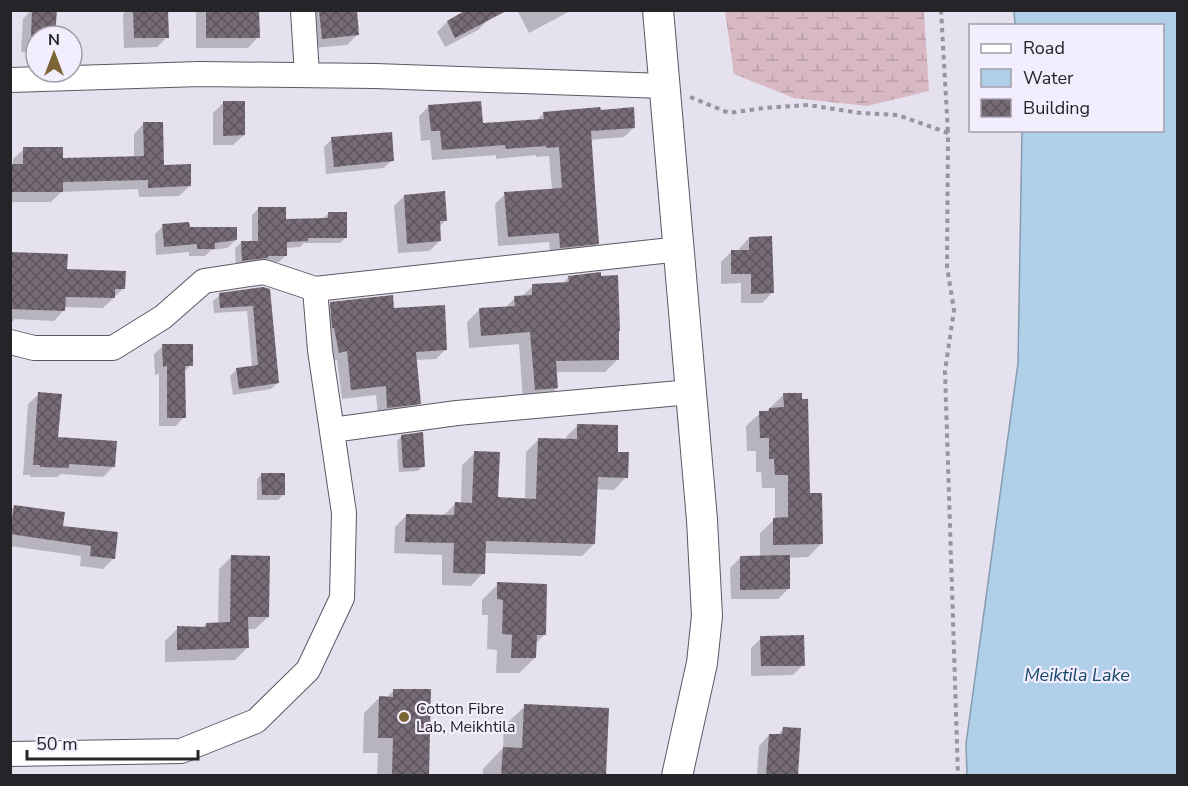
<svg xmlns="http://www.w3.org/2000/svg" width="1188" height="786" font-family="'Nunito Sans',sans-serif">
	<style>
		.wetland { fill: url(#wetland-marsh) }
		.water { fill: #b0cfe8; stroke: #869caf; stroke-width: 1.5 }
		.shadow { fill: #0003 }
		.building { fill: url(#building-cross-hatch) }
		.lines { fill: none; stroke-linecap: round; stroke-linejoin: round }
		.minor-casing { stroke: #5c5864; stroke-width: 26 }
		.tertiary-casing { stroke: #5c5864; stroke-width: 32 }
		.path { stroke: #98949f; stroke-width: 4; stroke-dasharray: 4.5 4.5; stroke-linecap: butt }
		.minor { stroke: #fff; stroke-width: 24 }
		.tertiary { stroke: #fff; stroke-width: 30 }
		.poi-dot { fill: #7c6535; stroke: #f3eefd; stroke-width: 2 }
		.labels { text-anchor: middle; stroke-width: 4.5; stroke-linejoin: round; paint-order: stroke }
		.poi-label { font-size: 16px; fill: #252429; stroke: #f3eefd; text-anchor: start }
		.water-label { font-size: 18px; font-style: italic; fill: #144769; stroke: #f3eefd }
	</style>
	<defs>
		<pattern id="wetland-marsh" width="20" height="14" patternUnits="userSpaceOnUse" patternTransform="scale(1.5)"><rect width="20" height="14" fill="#d8b8c2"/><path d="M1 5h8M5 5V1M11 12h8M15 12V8" fill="none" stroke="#b99ea7"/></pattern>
		<pattern id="building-cross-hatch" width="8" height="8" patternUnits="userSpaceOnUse" patternTransform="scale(1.5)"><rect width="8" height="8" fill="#776c76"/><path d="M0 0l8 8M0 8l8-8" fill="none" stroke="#5c545c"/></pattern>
	</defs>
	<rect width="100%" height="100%" fill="#e6e1ef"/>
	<path class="wetland" d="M725 11H924L929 91 867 106 794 98 734 74Z"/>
	<path class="water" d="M1014 11H1177V775H967L966 744 1018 363 1022 131 1162 130V26L1015 25Z"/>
	<path class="shadow" d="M31 10H55L54 36H36V53L21 52 23 19Z
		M126 10H167V37L157 47 124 48 123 14Z
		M198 10H258V37L248 48H196V12Z
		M311 10H355L358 34 347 45 312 48Z
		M517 10H572L529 33Z
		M488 20 478 30 445 47 437 32 447 22Z
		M223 103 244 135 233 145H213V113Z
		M429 106 482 125 536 121 544 113 599 111 634 127 624 137 590 140 597 243 587 253 551 257 549 242 498 246 495 204 505 194 552 190 549 156 536 157V155L496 159V155L432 160 430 140 421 141 419 116Z
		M144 123 163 167 190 186 179 196 139 197 138 189 61 192 51 202H10V167L13 166V159L24 149 61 160 134 157V134Z
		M332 139 392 160 384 168 326 174 324 147Z
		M404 196 446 220 439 227 440 241 429 251 398 253 394 206Z
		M258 209 284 220 322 219 329 213 346 237 340 243H304L300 247 285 248V256L279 262H263L236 267 235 248 242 242H252V215Z
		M163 226 188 229 236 240 227 248 211 250 205 256H189V252L156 255 155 234Z
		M749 238 772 293 762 303H741V283L721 284V262L731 252 739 251V249Z
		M10 253 66 270 124 288 103 308 64 307V310L54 321 15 319 10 324Z
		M569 277 617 360 605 372H556L557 388 544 400 523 401 519 344 469 348 467 322 479 310 505 308 515 298 521 297 533 286 562 284Z
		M263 288 277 383 271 389 233 395 230 376 237 369 252 367 247 311 214 313 213 301 220 295Z
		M331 303 392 309 446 349 436 359 416 360 419 403 410 413 378 417 376 395 342 399 337 360 329 362 321 313Z
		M163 346 191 365 183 373 184 417 176 426H159V374L155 375 154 354Z
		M39 394 57 439 114 466 103 477 61 474 57 477H30V475H23L28 404Z
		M784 394 821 544 808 557 788 558V589L778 599H731L730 568 741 557H760V533L775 519V488H762L761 472H756V451H747L746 426 760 413 766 412Z
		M578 425 616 453 626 477 614 490 596 489 594 544 582 556 484 553 483 573 471 586 442 585V555L394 553 395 527 407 515 443 516 455 504H461L462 465 475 453 497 499 525 500 526 452 538 440 566 441V437Z
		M402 436 423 466 418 471 399 472 397 441Z
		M262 474 283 495 278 500H257V479Z
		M14 507 61 527 114 558 103 569 80 566 81 556 10 546V510Z
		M231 557 268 617 255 629H247L248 647 235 660 165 662V641L178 628H202L206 624H218L219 569Z
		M498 584 544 635 535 644V658L519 673H496L497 650 487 649 488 615H482V600Z
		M761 638 803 665 793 675 751 676V648Z
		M394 690 428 776H377L378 753H363L364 713 379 698H386Z
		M525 706 604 776H483V769L503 748 504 726Z
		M783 729 797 776H757L759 746 769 735 777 736Z"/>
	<path class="building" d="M32 10H57L55 36H31Z
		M133 10H168L169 38H134Z
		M206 10H259L260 38H206Z
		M319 10H357L359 35 322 39Z
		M466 10H508L455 38 447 21Z
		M223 101H245V135L223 136Z
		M481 101 483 123 544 119 543 112 600 107 601 110 634 107 635 128 591 131 599 244 560 248 559 233 508 237 504 192 562 188 559 147 546 148V146L506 149 505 145 442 150 440 131H431L428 105Z
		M143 122H163L164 165 191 164V186L148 188V180L63 182V192H11V164H23V147H63V158L144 156Z
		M392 132 394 161 334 167 331 137Z
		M445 191 447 221H440L441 241 407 244 404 195Z
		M258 207H286V219L328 218V212H347V238H308V241L287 242V256H268V258L242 261 241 241H258Z
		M189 222 190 227H237V240L215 243V249H197V244L164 247 162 224Z
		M772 236 774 293 751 294V274H731V250H749V237Z
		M10 252 68 254 67 269 126 271 125 289H115V298L66 297 65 311 10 309Z
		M601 272V276L618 275 620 331H619V360L556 361 558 388 535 390 530 332 481 336 479 308 515 306 514 296 532 295V284L569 282 568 276Z
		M263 287 270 289 279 383 239 389 236 368 258 365 253 306 220 308 219 293Z
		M393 295 394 308 445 305 447 350 416 352 421 404 387 408 386 386 351 390 347 351 339 353 334 328H332L330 302Z
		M162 344H193V366H185L186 418H167V366L163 367Z
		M38 392 62 394 58 437 117 441 115 467 69 464V468L40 467V465H33Z
		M783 393H802V399H808L810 493H822L823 544 773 545V518L788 517V475H775L774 459H769V438H760L759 411H769V408L784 407Z
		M577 424 618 425V452H629L628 478 598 477 595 544 486 541 485 574 453 573 454 543 405 542 406 514 454 515 455 502 472 503 474 451 500 452 498 497 536 499 538 438 577 439Z
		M423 432 425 467 403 468 401 435Z
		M261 473H285V495H262Z
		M14 505 65 512 63 526 118 532 115 559 90 556 91 546 10 534Z
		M231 555 270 556 269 617H248L249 648 177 650V626L206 627V623L230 622Z
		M790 555V589L740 590V556Z
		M497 582 547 584 546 635H537L536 658H511L512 635 502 634 503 600 497 599Z
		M804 635 805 666H761L760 636Z
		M393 689H431L429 776H392L393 738H378L379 696 393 697Z
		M524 704 609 708 606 776H501L503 747 522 748Z
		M783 727 801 728 798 776H766L769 734H782Z"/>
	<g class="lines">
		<g class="minor-casing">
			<path id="minor" d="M303 10 307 75
				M10 80 200 74 375 76 664 86
				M10 342 34 348H113L163 317 204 281 264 272 315 289 680 249
				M332 430 457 413 691 392
				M10 754 181 751 256 721 308 670 342 598 344 513 320 350 315 289"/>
		</g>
		<g class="tertiary-casing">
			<path id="tertiary" d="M658 10 702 520 707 616 702 663 677 776"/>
		</g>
		<path class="path" d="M941 10 948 133
			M690 97 729 113 764 108 808 105 860 113 898 115 948 133 947 267 954 310 945 371 958 776"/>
		<use href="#minor" class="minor"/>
		<use href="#tertiary" class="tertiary"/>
	</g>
	<circle class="poi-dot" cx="404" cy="717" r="6"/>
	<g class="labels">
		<g class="poi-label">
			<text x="416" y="714">Cotton Fibre<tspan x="416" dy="18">Lab, Meikhtila</tspan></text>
		</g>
		<g class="water-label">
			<text x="1077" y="681">Meiktila Lake</text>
		</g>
	</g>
	<rect width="1188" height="786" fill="none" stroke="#252429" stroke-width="24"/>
	<rect x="969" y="24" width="195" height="108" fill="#f3eefd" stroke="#a19da8" stroke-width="1.5"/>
	<rect x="981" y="44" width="30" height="9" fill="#ffffff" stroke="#a19da8" stroke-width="1.5"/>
	<text x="1023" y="54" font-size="18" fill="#252429">Road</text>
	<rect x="981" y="69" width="30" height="18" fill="#b0cfe8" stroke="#a19da8" stroke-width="1.5"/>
	<text x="1023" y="84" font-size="18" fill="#252429">Water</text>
	<rect x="981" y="99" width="30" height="18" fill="url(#building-cross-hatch)" stroke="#a19da8" stroke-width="1.5"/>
	<text x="1023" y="114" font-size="18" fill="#252429">Building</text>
	<g transform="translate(54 54)"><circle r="28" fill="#f3eefd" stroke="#a19da8" stroke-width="1.5"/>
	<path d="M0-4.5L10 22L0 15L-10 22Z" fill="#7c6535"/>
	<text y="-9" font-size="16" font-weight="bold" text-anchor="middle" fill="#252429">N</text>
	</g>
	<path d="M27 750v9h171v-9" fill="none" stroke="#252429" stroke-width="3"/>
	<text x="36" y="750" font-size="18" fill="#252429" stroke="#f3eefd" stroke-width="4.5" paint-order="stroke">50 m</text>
</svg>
